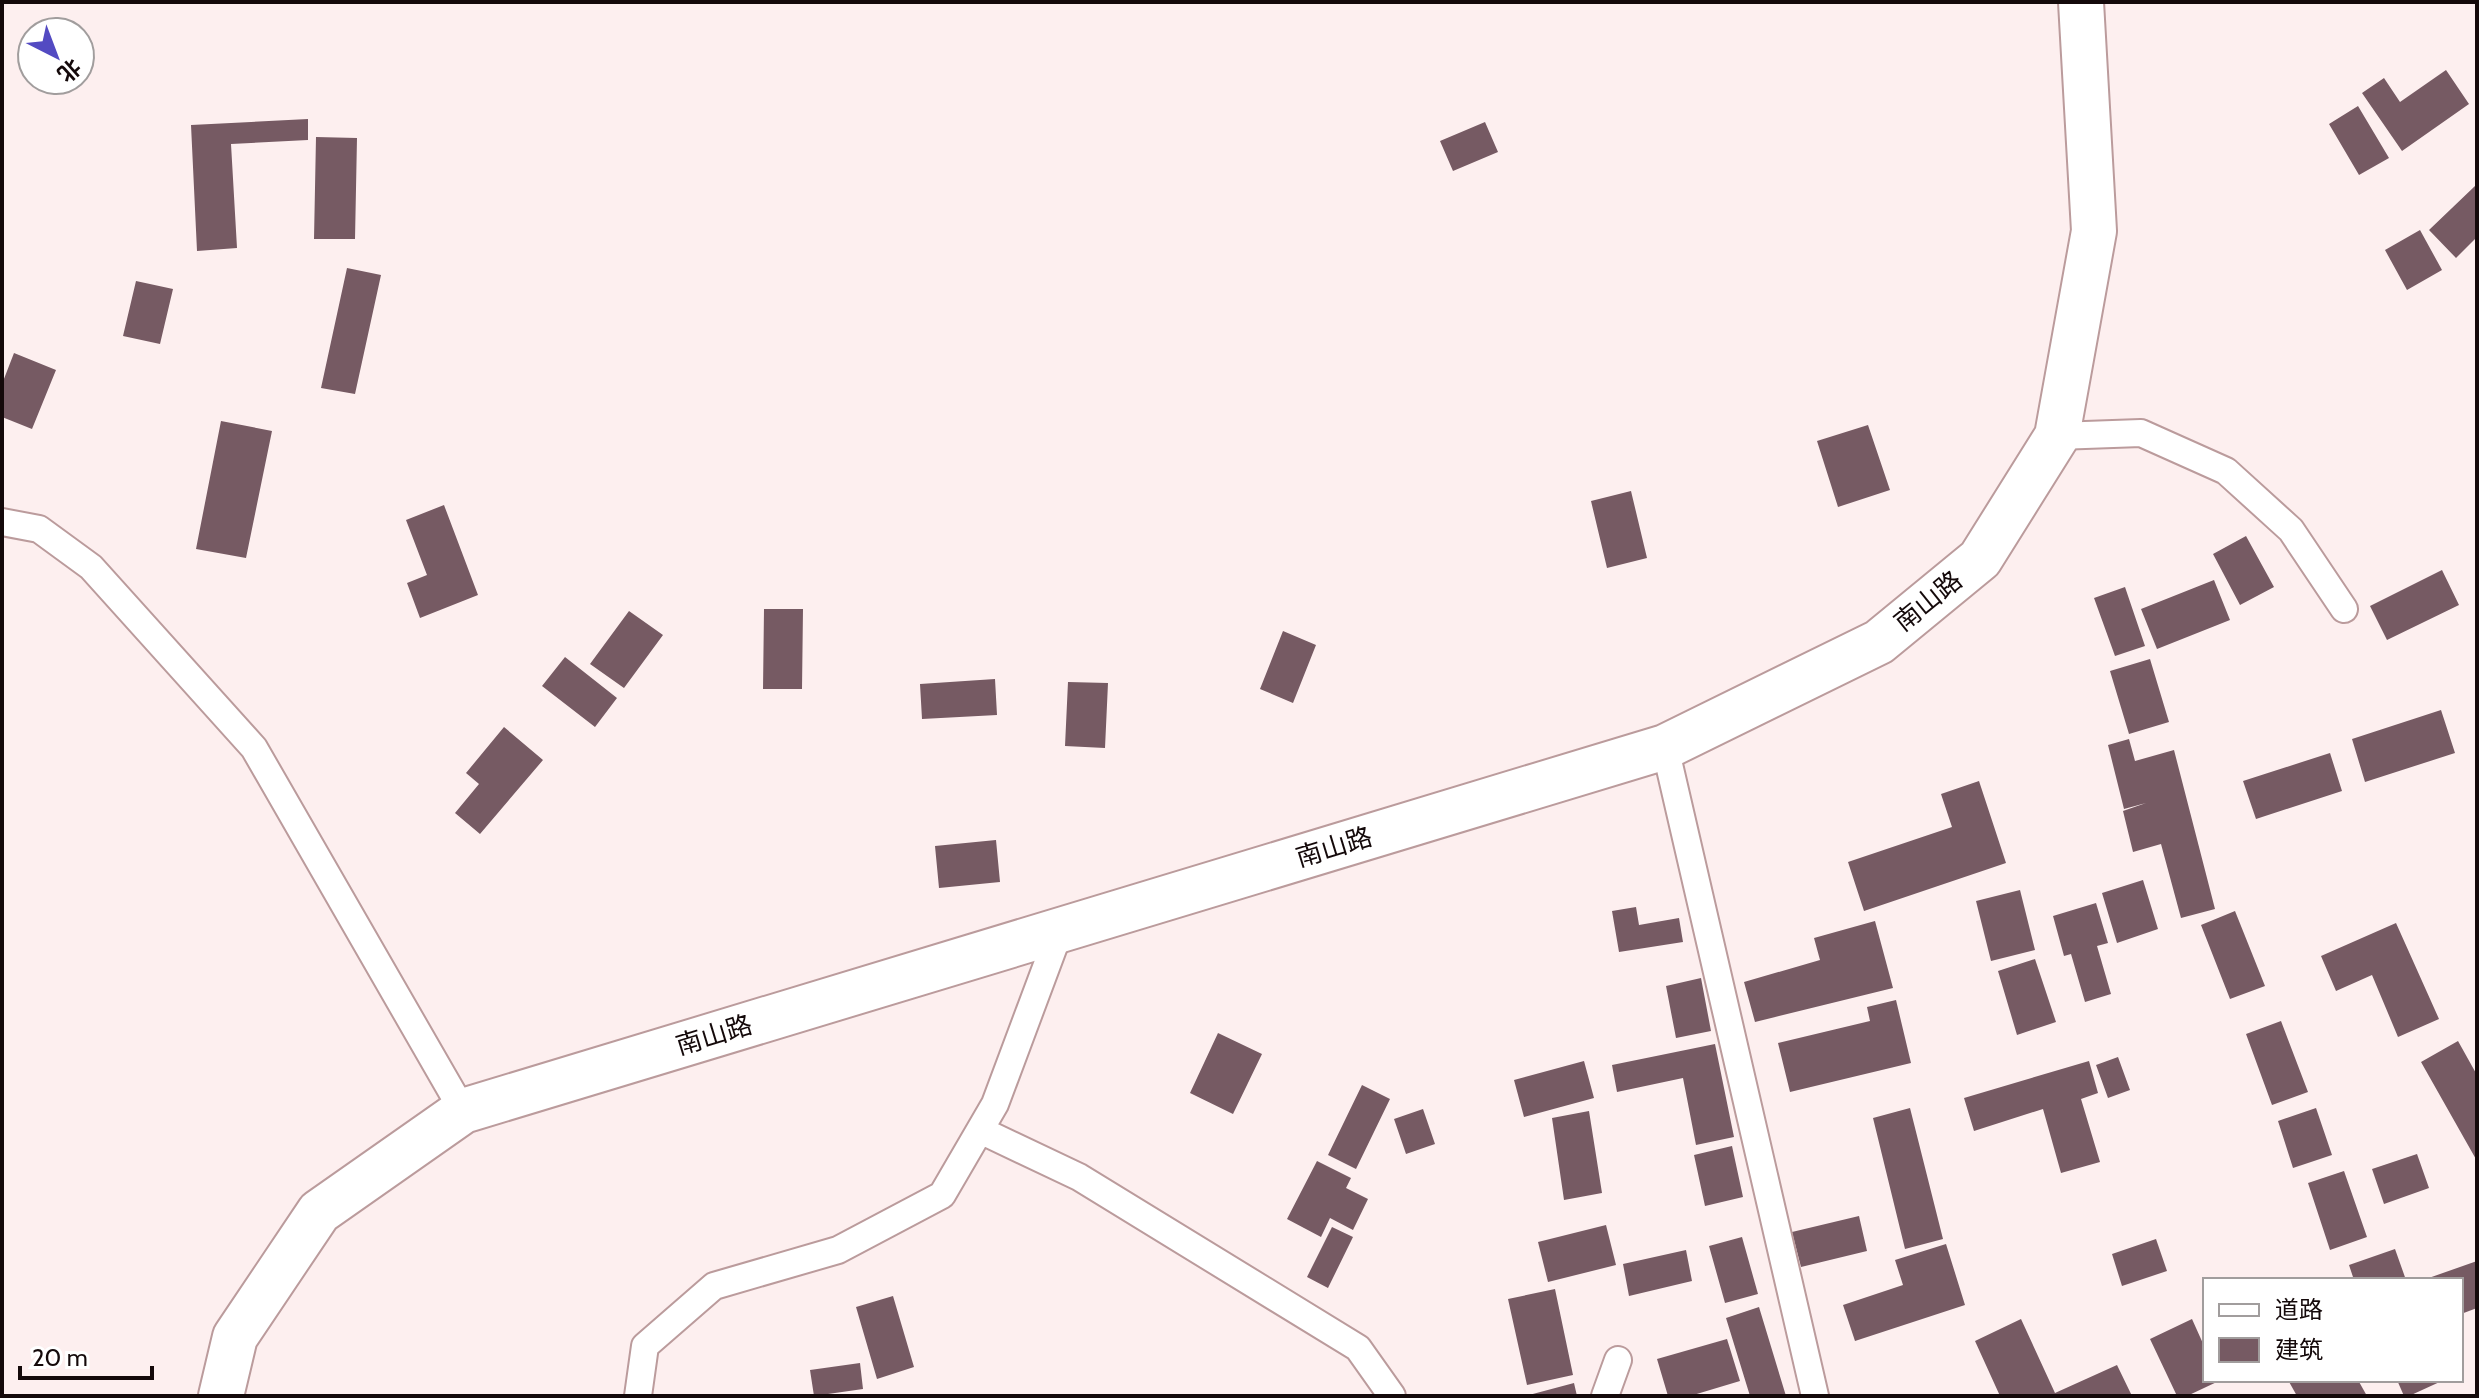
<svg xmlns="http://www.w3.org/2000/svg" width="2479" height="1398" font-family="Cabin,'Noto Sans SC',sans-serif">
	<style>
		.building { fill: #765a63 }
		.lines { fill: none; stroke-linecap: round; stroke-linejoin: round }
		.service-casing { stroke: #bb9b9c; stroke-width: 30 }
		.tertiary-casing { stroke: #bb9b9c; stroke-width: 48 }
		.service { stroke: #fff; stroke-width: 26 }
		.tertiary { stroke: #fff; stroke-width: 44 }
		.labels { text-anchor: middle; stroke-width: 7; stroke-linejoin: round; paint-order: stroke }
		.street-label { font-size: 26px; fill: #14090a; stroke: #fff }
	</style>
	<rect width="100%" height="100%" fill="#fdefef"/>
	<path class="building" d="M2446 70 2469 104 2402 151 2362 93 2384 78 2400 102Z
		M2358 106 2389 158 2359 175 2329 124Z
		M308 119V140L231 144 237 248 197 251 191 125Z
		M1485 122 1498 152 1453 171 1440 141Z
		M316 137 357 138 355 239H314Z
		M2475 186 2477 237 2456 258 2429 230Z
		M2420 230 2442 270 2407 290 2385 250Z
		M347 268 381 275 355 394 321 388Z
		M136 281 173 289 160 344 123 336Z
		M14 353 56 370 32 429 2 417V384Z
		M221 421 272 431 246 558 196 549Z
		M1868 425 1890 490 1838 507 1817 441Z
		M1631 491 1647 558 1607 568 1591 501Z
		M444 505 478 595 420 618 407 583 427 575 406 520Z
		M2246 536 2274 587 2240 605 2213 554Z
		M2442 570 2459 605 2387 640 2370 606Z
		M2214 580 2230 620 2157 649 2141 609Z
		M2125 587 2145 646 2115 656 2094 598Z
		M764 609H803L802 689H763Z
		M629 611 663 635 624 688 590 664Z
		M1283 631 1316 645 1293 703 1260 689Z
		M565 657 617 698 595 727 542 686Z
		M2150 659 2169 722 2129 734 2110 671Z
		M995 679 997 715 922 719 920 684Z
		M1068 682 1108 683 1105 748 1065 746Z
		M2441 710 2455 753 2365 782 2352 739Z
		M504 727 543 760 480 834 455 813 479 784 466 773Z
		M2129 739 2135 761 2174 750 2215 909 2181 918 2161 844 2133 852 2123 811 2146 803 2124 809 2108 745Z
		M2330 753 2342 791 2256 819 2243 781Z
		M1979 781 2006 863 1864 911 1848 862 1952 827 1941 794Z
		M996 840 1000 882 939 888 935 846Z
		M2143 880 2158 929 2117 943 2102 893Z
		M2020 890 2035 950 1991 961 1976 901Z
		M2096 903 2108 943 2097 946 2111 994 2085 1002 2071 954 2064 956 2053 916Z
		M1636 907 1639 925 1679 918 1683 942 1619 952 1612 911Z
		M2235 911 2265 986 2230 999 2201 925Z
		M1875 921 1893 988 1755 1022 1744 982 1820 960 1814 938Z
		M2396 923 2439 1019 2398 1037 2372 975 2336 991 2321 956Z
		M2035 959 2056 1022 2017 1035 1998 971Z
		M1701 978 1711 1031 1676 1038 1666 986Z
		M1896 1000 1911 1063 1790 1092 1778 1043 1870 1021 1867 1007Z
		M2281 1021 2308 1092 2272 1105 2246 1034Z
		M1218 1033 1262 1054 1233 1114 1190 1093Z
		M2458 1041 2477 1075V1161L2421 1062Z
		M1715 1044 1734 1137 1696 1145 1683 1078 1617 1092 1612 1065Z
		M2118 1057 2130 1090 2108 1098 2096 1065Z
		M1584 1061 1594 1098 1524 1117 1514 1080Z
		M2089 1061 2098 1093 2081 1099 2100 1162 2061 1173 2043 1109 1974 1131 1964 1098Z
		M1362 1085 1390 1099 1356 1169 1328 1155Z
		M1910 1108 1943 1239 1905 1249 1873 1118Z
		M2316 1108 2332 1155 2293 1168 2278 1121Z
		M1423 1109 1435 1144 1406 1154 1394 1119Z
		M1589 1111 1602 1193 1564 1200 1552 1118Z
		M1732 1146 1743 1197 1705 1206 1694 1155Z
		M2417 1154 2429 1188 2384 1204 2372 1169Z
		M1317 1161 1351 1178 1346 1188 1368 1199 1353 1230 1330 1218 1321 1237 1287 1219Z
		M2344 1171 2367 1237 2330 1250 2308 1183Z
		M1859 1216 1867 1251 1801 1267 1792 1232Z
		M1606 1225 1616 1265 1548 1282 1538 1242Z
		M1332 1227 1353 1237 1328 1288 1307 1277Z
		M1742 1237 1758 1294 1725 1303 1709 1246Z
		M2156 1239 2167 1271 2122 1286 2112 1254Z
		M1946 1244 1965 1305 1855 1341 1843 1305 1903 1285 1895 1260Z
		M2395 1249 2406 1280H2354L2349 1265Z
		M1686 1250 1692 1281 1629 1296 1623 1264Z
		M2477 1261V1308L2461 1314V1280H2423Z
		M1555 1289 1573 1375 1527 1385 1508 1299Z
		M893 1296 914 1367 877 1379 856 1307Z
		M1759 1307 1786 1396H1750L1726 1318Z
		M2021 1319 2055 1393 2117 1365 2132 1396H2000L1975 1341Z
		M2192 1319 2205 1348V1380H2221L2187 1396H2177L2150 1339Z
		M1727 1339 1740 1381 1690 1396H1668L1657 1359Z
		M860 1363 863 1389 814 1396 810 1370Z
		M2288 1380H2358L2367 1396H2297Z
		M2397 1380H2444L2409 1396H2404Z
		M1574 1383 1577 1396H1529V1395Z"/>
	<g class="lines">
		<g class="service-casing">
			<path id="service" d="M2057 436 2141 433 2226 471 2291 530 2344 609
				M2 522 39 529 91 567 254 748 463 1111
				M1665 747 1815 1396
				M980 1130 1079 1177 1358 1348 1392 1396
				M638 1396 645 1346 714 1286 838 1250 942 1195 995 1104 1060 930
				M1605 1396 1618 1360"/>
		</g>
		<g class="tertiary-casing">
			<path id="tertiary" d="M221 1396 235 1337 319 1212 463 1111 1665 747 1879 642 1980 559 2057 436 2094 231 2081 2"/>
		</g>
		<use href="#service" class="service"/>
		<use href="#tertiary" class="tertiary"/>
	</g>
	<g class="labels">
		<g class="street-label">
			<text transform="translate(1928 601) rotate(-39)" y="9">南山路</text>
			<text transform="translate(1334 847) rotate(-17)" y="9">南山路</text>
			<text transform="translate(714 1035) rotate(-17)" y="9">南山路</text>
		</g>
	</g>
	<rect width="2479" height="1398" fill="none" stroke="#14090a" stroke-width="8"/>
	<rect x="2203" y="1278" width="260" height="104" fill="#ffffff" stroke="#a19d9d" stroke-width="2"/>
	<rect x="2219" y="1304" width="40" height="12" fill="#ffffff" stroke="#a19d9d" stroke-width="2"/>
	<text x="2275" y="1318" font-size="24" fill="#14090a">道路</text>
	<rect x="2219" y="1338" width="40" height="24" fill="#765a63" stroke="#a19d9d" stroke-width="2"/>
	<text x="2275" y="1358" font-size="24" fill="#14090a">建筑</text>
	<g transform="translate(56 56) rotate(138)"><circle r="38" fill="#ffffff" stroke="#a19d9d" stroke-width="2"/>
	<path d="M0-6L14 30L0 20L-14 30Z" fill="#534ac2"/>
	<text y="-12" font-size="22" font-weight="bold" text-anchor="middle" fill="#14090a">北</text>
	</g>
	<path d="M20 1366v12h132v-12" fill="none" stroke="#14090a" stroke-width="4"/>
	<text x="32" y="1366" font-size="24" fill="#14090a" stroke="#ffffff" stroke-width="6" paint-order="stroke">20 m</text>
</svg>
